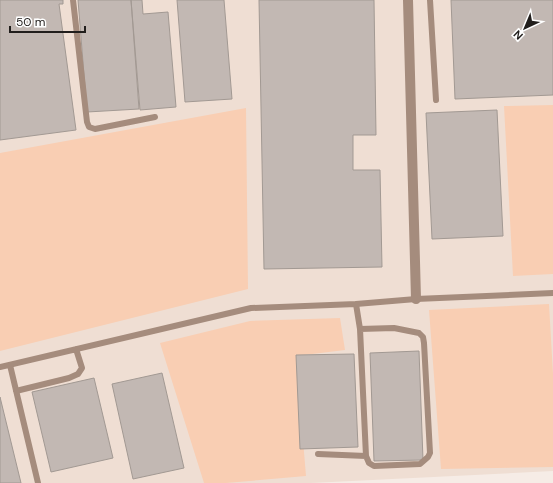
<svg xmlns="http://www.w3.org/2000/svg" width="553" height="483" font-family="'DM Sans',sans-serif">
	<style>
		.built { fill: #efded3 }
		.green { fill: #f9ceb3 }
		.building { fill: #c2b8b3; stroke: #a29993 }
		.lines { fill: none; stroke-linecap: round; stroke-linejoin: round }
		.lane { stroke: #a58c7d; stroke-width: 6 }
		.street { stroke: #a58c7d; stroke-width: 10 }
	</style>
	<rect width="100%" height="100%" fill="#f6ece6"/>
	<path class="built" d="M0 0H553V471L311 483H0Z"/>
	<path class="green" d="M553 105V274L513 276 504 106Z
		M246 108 248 289 0 351V153Z
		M549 304 553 374V467L441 469 429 310Z
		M340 318 345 350 296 356 306 476 226 483H204L160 343 250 321Z"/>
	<path class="building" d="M0 0H63V4H59L76 130 0 140Z
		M78 0H131L139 109 87 112Z
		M131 0H142L143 14 168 12 176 107 140 110Z
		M177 0H224L232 99 185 102Z
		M259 0H374L376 135H353V170H380L382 267 264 269Z
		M451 0H553V95L455 99Z
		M497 110 503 236 432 239 426 113Z
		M419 351 423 460 374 461 370 353Z
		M354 354 358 447 300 449 296 355Z
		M162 373 184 468 133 479 112 384Z
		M94 378 113 458 51 472 32 392Z
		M0 397 21 483H0Z"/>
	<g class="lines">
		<path class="lane" d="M73 0 87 122 89 127 95 129 155 117
			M430 0 436 100
			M356 304 360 329 366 456 369 463 374 466 420 464 428 457 430 453 424 343 423 337 419 333 394 328 360 329
			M10 365 38 483
			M0 367 251 308 356 304 416 299 553 293
			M16 391 69 378 78 374 82 368 76 349
			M318 454 366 456"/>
		<path class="street" d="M408 0 416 299"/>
	</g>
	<g transform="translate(525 28) rotate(224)" stroke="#ffffff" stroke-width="3" paint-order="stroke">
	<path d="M0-3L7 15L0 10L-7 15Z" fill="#211e1c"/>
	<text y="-6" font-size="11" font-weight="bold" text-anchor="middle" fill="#211e1c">N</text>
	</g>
	<path d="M10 26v6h75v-6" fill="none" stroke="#211e1c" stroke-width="2"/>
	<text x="16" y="26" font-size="12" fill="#211e1c" stroke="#ffffff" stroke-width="3" paint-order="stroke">50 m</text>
</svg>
